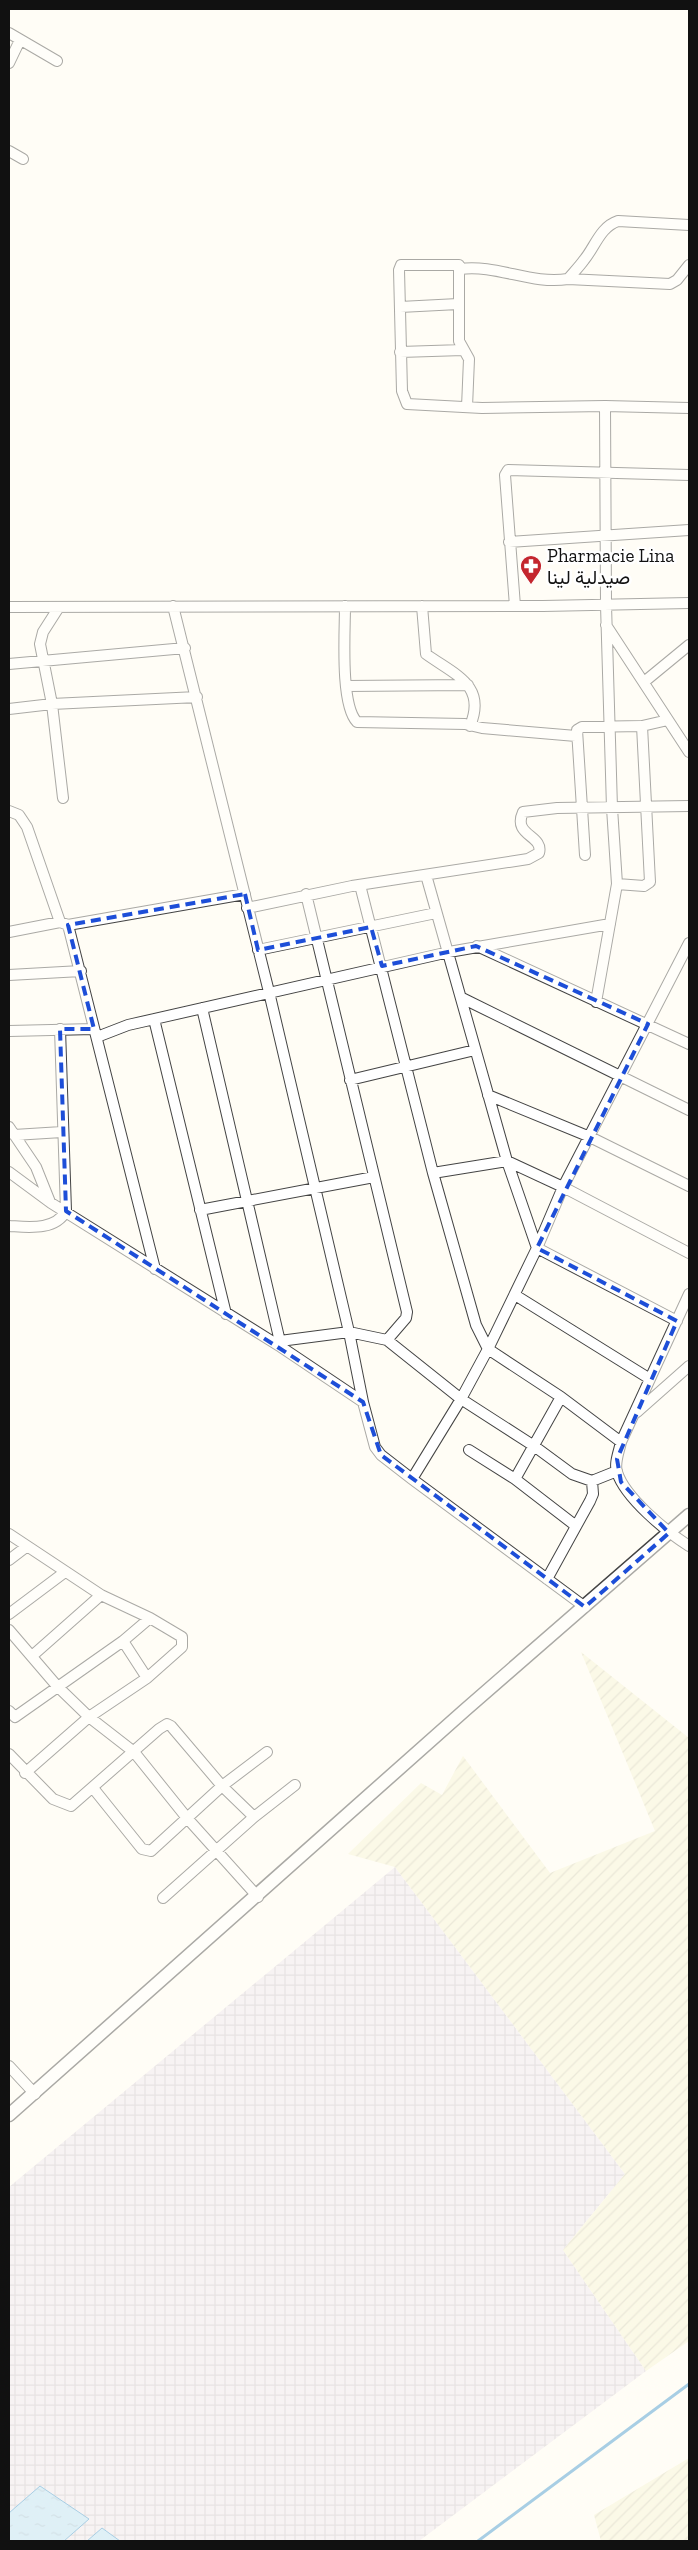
<svg xmlns="http://www.w3.org/2000/svg" width="698" height="2550" font-family="'Zilla Slab',Vazirmatn,serif">
	<style>
		.industrial { fill: url(#industrial-grid) }
		.farmland { fill: url(#farmland-furrows) }
		.water { fill: url(#water-ripples); stroke: #3f96cf }
		.lines { fill: none; stroke-linecap: round; stroke-linejoin: round }
		.stream { stroke: #3f96cf; stroke-width: 3 }
		.minor-casing { stroke: #444; stroke-width: 12 }
		.tertiary-casing { stroke: #444; stroke-width: 15 }
		.minor { stroke: #fff; stroke-width: 10 }
		.tertiary { stroke: #fff; stroke-width: 12 }
		.marked { fill: none; stroke: #1d4ed8; stroke-width: 4; stroke-dasharray: 10 6; stroke-linejoin: round }
		.labels { text-anchor: middle; stroke-width: 5; stroke-linejoin: round; paint-order: stroke }
		.poi-label { font-size: 19px; fill: #111; stroke: #fff; text-anchor: start }
	</style>
	<defs>
		<pattern id="industrial-grid" width="8" height="8" patternUnits="userSpaceOnUse" patternTransform="scale(1.25)"><rect width="8" height="8" fill="#eee6ef"/><path d="M0 4h8M4 0v8" fill="none" stroke="#cbc4cc"/></pattern>
		<pattern id="farmland-furrows" width="10" height="10" patternUnits="userSpaceOnUse" patternTransform="scale(1.25)"><rect width="10" height="10" fill="#f6f3d4"/><path d="M-1 1l2-2M0 10L10 0M9 11l2-2" fill="none" stroke="#d2cfb5"/></pattern>
		<pattern id="water-ripples" width="26" height="14" patternUnits="userSpaceOnUse" patternTransform="scale(1.25)"><rect width="26" height="14" fill="#b9e0f7"/><path d="M2 4q2-2 4 0t4 0M15 11q2-2 4 0t4 0" fill="none" stroke="#9ebfd3"/></pattern>
	</defs>
	<rect width="100%" height="100%" fill="#fffdf5"/>
	<path class="industrial" d="M395 1867 625 2174 563 2250 646 2371 419 2541H9V2187Z"/>
	<path class="farmland" d="M581 1652 689 1738V2341L646 2371 563 2250 625 2174 395 1867 348 1854 421 1783 442 1795 463 1756 550 1873 655 1831Z
		M689 2458V2541H601L594 2515Z"/>
	<path class="water" d="M40 2486 89 2519 64 2541H9V2513Z
		M102 2528 120 2541H87Z"/>
	<g class="lines">
		<path class="stream" d="M478 2541 689 2384"/>
		<g class="minor-casing">
			<path id="minor" d="M9 33 57 61
				M9 63 20 40
				M9 151 23 159
				M460 269C497 264 531 285 568 279 573 273 579 267 584 260 595 247 600 227 618 221L689 225
				M568 279 670 284 677 280 689 265
				M400 307 458 304
				M400 352 463 350
				M467 407 469 359 459 341V265H401L399 270 402 391 407 404 482 408 605 406 689 408
				M509 542 689 530
				M173 606 269 992 349 1332 363 1402 375 1447 381 1455 412 1479 585 1607
				M345 606C345 631 340 705 357 722L465 724 482 728 576 736
				M422 606 426 654C455 675 487 685 470 726
				M515 606 505 475 508 470 689 475
				M9 607 543 606 689 603
				M59 607 43 632 40 644 52 704 63 798
				M606 625 689 752
				M9 664 185 648
				M644 682 689 645
				M346 686 468 685
				M9 709 52 704 197 697
				M9 811 19 815 27 827 60 922
				M585 855 577 730 582 727 642 726
				M426 875 507 1161 537 1248 677 1321
				M617 884 644 886 650 882 642 726 668 720
				M360 885 433 1173 476 1325 488 1349 561 1397 621 1442
				M247 908 352 886 528 859 539 853C544 835 512 836 523 812L557 808 689 806
				M68 925 245 894
				M9 932 60 922 68 925 155 1269
				M477 946 689 1044
				M258 950 436 913
				M9 975 81 971
				M462 998 689 1110
				M596 1002 617 884 612 808 606 605 605 406
				M202 1008 281 1346
				M154 1019 226 1314
				M9 1031 94 1029
				M97 1037 128 1025 449 952 610 924
				M350 1080 475 1050
				M488 1095 590 1137 689 1186
				M9 1127 36 1167 50 1202
				M14 1135 62 1132
				M9 1172 51 1203 281 1347 363 1402
				M433 1173 507 1161 563 1187 689 1253
				M200 1210 374 1177
				M9 1226C28 1227 55 1231 66 1211L60 1029
				M689 1294 621 1442C619 1452 614 1463 617 1472 625 1498 667 1532 689 1546
				M515 1295 650 1379
				M387 1340 461 1399 534 1446 572 1474 592 1481 617 1471
				M280 1341 349 1332 387 1340 406 1318 407 1312 306 894
				M561 1397 515 1479 576 1526
				M637 1412 689 1366
				M469 1450 515 1479
				M412 1479 461 1399 488 1349 537 1248 563 1187 689 943
				M9 1534 101 1595 32 1656
				M9 1560 26 1547
				M547 1579 590 1501 593 1494 592 1481
				M9 1614 65 1572
				M9 1630 57 1686 89 1717 134 1752 187 1818 258 1897
				M123 1641 147 1678
				M9 1711 15 1717 123 1641 150 1618
				M9 1754 53 1799 71 1806 159 1729 167 1724 171 1726 222 1786 254 1817
				M25 1773 89 1717 147 1678 182 1647V1637L150 1618 101 1595
				M93 1788 142 1849 151 1851 222 1786 267 1752
				M163 1898 254 1817 295 1785
				M9 2066 35 2094"/>
		</g>
		<g class="tertiary-casing">
			<path id="tertiary" d="M9 2115 465 1710 689 1515"/>
		</g>
		<use href="#minor" class="minor"/>
		<use href="#tertiary" class="tertiary"/>
	</g>
	<path d="M0 0H698V2550H0ZM245 894 258 950 371 927 382 966 476 946 648 1024 537 1248 677 1321 617 1459 621 1482 669 1533 585 1607 381 1455 363 1402 66 1211 60 1029H94L68 925Z" fill="#fffdf5" fill-opacity=".55" fill-rule="evenodd"/>
	<path class="marked" d="M245 894 258 950 371 927 382 966 476 946 648 1024 537 1248 677 1321 617 1459 621 1482 669 1533 585 1607 381 1455 363 1402 66 1211 60 1029H94L68 925Z"/>
	<defs>
		<g id="pharmacy-pin" transform="scale(1.125)"><path d="M0 17L-7.5 6A9.5 9.5 0 1 1 7.5 6Z" fill="#c4262e" stroke="#fff"/><path d="M-2-6h4v4h4v4h-4v4h-4v-4h-4v-4h4Z" fill="#fff"/></g>
	</defs>
	<g fill-rule="evenodd">
		<use href="#pharmacy-pin" x="531" y="566"/>
	</g>
	<g class="labels">
		<g class="poi-label">
			<text x="547" y="562">Pharmacie Lina<tspan x="547" dy="22">صيدلية لينا</tspan></text>
		</g>
	</g>
	<rect width="698" height="2550" fill="none" stroke="#111111" stroke-width="20"/>
</svg>
